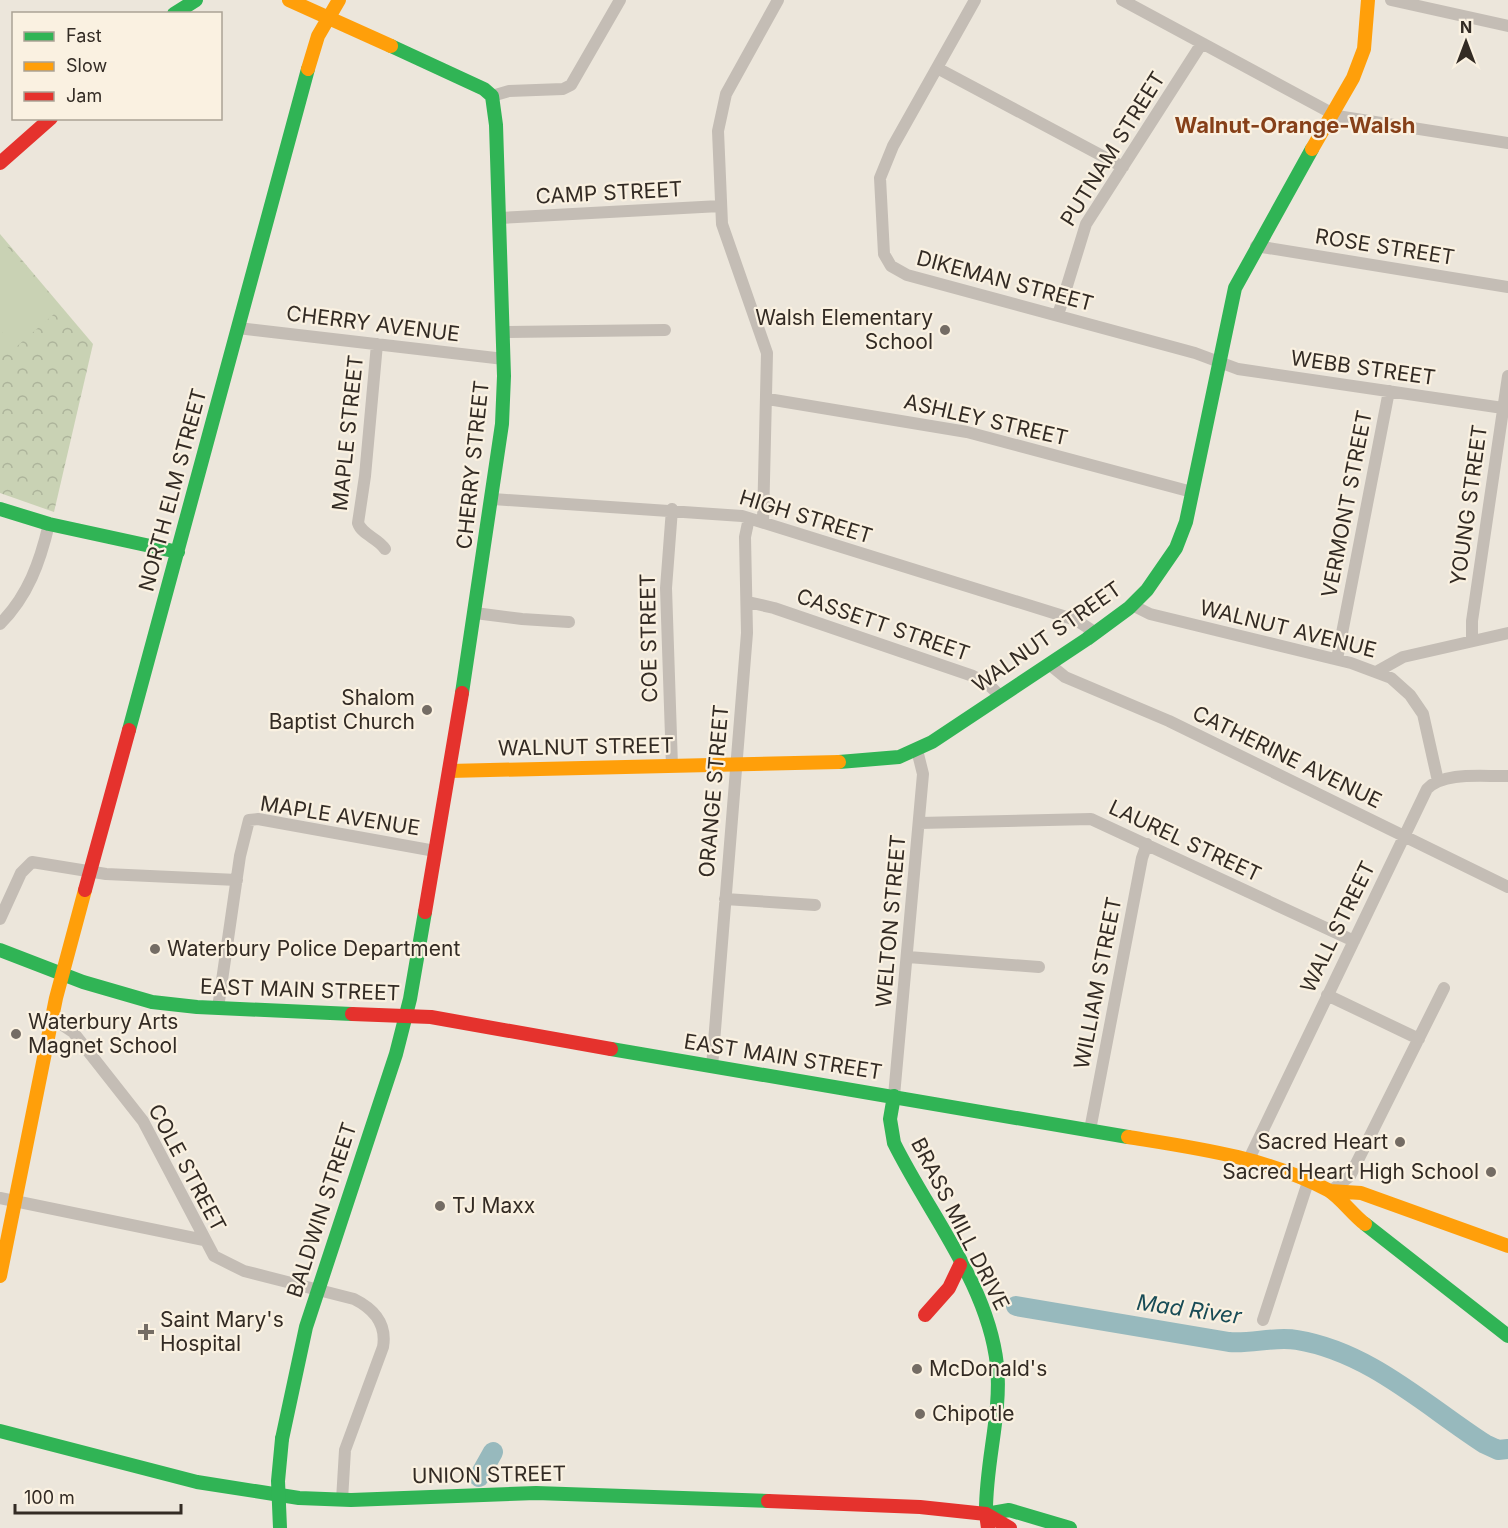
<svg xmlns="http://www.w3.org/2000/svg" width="1508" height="1528" font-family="Inter,sans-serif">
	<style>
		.forest { fill: url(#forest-crowns) }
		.pitch { fill: #c9d2b4 }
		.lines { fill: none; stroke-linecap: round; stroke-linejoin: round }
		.river { stroke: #97b9bd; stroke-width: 20 }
		.street { stroke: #c4bdb5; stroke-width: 12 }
		.fast { stroke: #30b455; stroke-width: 14 }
		.slow { stroke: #ff9f0a; stroke-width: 14 }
		.jam { stroke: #e5322d; stroke-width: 14 }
		.fast-bridge { stroke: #30b455; stroke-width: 14 }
		.poi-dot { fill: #746c64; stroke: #faf1e1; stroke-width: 2 }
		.labels { text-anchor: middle; stroke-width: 4.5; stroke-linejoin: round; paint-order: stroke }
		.street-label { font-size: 21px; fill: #332b24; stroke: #faf1e1 }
		.poi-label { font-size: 21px; fill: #332b24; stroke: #faf1e1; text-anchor: start }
		.neighbourhood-label { font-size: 22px; font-weight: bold; fill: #864019; stroke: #faf1e1 }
		.water-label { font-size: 22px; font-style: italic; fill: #184b56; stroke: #faf1e1 }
	</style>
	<defs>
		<pattern id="forest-crowns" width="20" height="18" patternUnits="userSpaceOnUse" patternTransform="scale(1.5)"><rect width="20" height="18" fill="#c9d2b4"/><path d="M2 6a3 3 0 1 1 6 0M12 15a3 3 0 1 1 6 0" fill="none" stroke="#adb49b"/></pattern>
	</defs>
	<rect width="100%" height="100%" fill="#ece6db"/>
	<path class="forest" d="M0 234 93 344 54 512 0 493Z"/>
	<path class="pitch" d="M0 238 61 308 15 348 0 330Z"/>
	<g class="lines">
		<path class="river" d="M1016 1306 1229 1342C1252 1344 1275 1336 1297 1340 1370 1352 1426 1406 1485 1444L1498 1450 1508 1449
			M479 1477 493 1452"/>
		<path class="street" d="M975 0 893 146 880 178 884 254 891 266 907 275 1195 353 1238 369 1503 408
			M1122 0 1337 116 1508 143
			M1391 0 1508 26
			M937 68 1123 167
			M492 96 509 91 563 89 571 85 620 0
			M499 218 720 206
			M1256 246 1508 287
			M1058 315 1086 224 1202 43
			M238 328 504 359
			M502 332 665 330
			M377 344 365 476 358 523C362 535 378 538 385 549
			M768 399 967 432 1192 492
			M493 499 742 516 1076 620 1096 633
			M763 522 767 353 722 224 718 131 726 94 778 0
			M748 602 774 608 973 676 987 683 1000 696
			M1132 605 1150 614 1351 663 1391 678 1410 695 1423 714 1438 781
			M475 613 522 619 569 622
			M0 624C28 596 40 562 49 524
			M1472 641V621L1508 376
			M1337 659 1389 391
			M1049 664 1065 677 1169 721 1508 887
			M1378 671 1403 657 1508 633
			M672 766 666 588 672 509
			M919 823 1091 819 1354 941
			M725 899 815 905
			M0 919 21 873 32 862 106 874 237 880
			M908 957 1039 967
			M1327 995 1419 1039
			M218 1008 240 856 249 820 258 819 435 851
			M52 1018 73 1032 143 1121 214 1256 244 1271 354 1299C374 1309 387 1324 383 1347L345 1450 342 1500
			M712 1067 747 633 745 537 749 518
			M894 1096 923 774 917 750
			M1090 1130 1142 858 1147 844
			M1249 1159 1427 789C1444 771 1485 777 1508 776
			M1331 1191 1350 1176 1444 988
			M0 1198 204 1240
			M1263 1320 1308 1182"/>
		<path class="fast" d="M174 14 196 0
			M391 46 484 89 492 96 496 125 504 376 502 424 462 693
			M0 509 49 524 178 552
			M129 730 308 69
			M839 762 899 757 932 742 1087 639 1129 608 1147 590 1176 548 1186 522 1235 288 1312 149
			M0 950 83 982 152 1002 197 1007 352 1014
			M611 1049 1128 1137
			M894 1096 890 1119 894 1143C929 1214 988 1284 997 1365 1002 1414 985 1464 986 1514
			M1365 1224 1508 1336
			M0 1431 197 1482 299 1498 351 1500 536 1493 768 1501
			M282 1439 306 1327 396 1054 410 999 425 912
			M986 1514 1009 1510 1070 1528"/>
		<path class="slow" d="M289 0 391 46
			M308 69 318 36 339 0
			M1312 149 1353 78 1364 49 1368 0
			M449 771 839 762
			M1128 1137C1196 1148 1265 1157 1328 1190 1339 1196 1353 1215 1365 1224
			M1330 1191 1361 1193 1508 1246
			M0 1276 56 998 85 890"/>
		<path class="jam" d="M0 163 51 118
			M85 890 129 730
			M425 912 462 693
			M352 1014 431 1017 611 1049
			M925 1315 949 1288 960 1265
			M768 1501 920 1507 986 1514 1010 1528
			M986 1514 988 1528"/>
		<path class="fast-bridge" d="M280 1528 278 1481 282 1439"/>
	</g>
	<g class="poi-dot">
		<circle cx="945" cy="330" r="6"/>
		<circle cx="427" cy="710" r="6"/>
		<circle cx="155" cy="949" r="6"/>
		<circle cx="16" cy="1034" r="6"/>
		<circle cx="1400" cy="1142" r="6"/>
		<circle cx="1491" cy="1172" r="6"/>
		<circle cx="440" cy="1206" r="6"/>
		<path d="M143 1323h6v6h6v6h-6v6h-6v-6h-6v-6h6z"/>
		<circle cx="917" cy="1369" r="6"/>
		<circle cx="920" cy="1414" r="6"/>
	</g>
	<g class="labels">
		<g class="street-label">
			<text transform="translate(1113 149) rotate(-58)" y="7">PUTNAM STREET</text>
			<text transform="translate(609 193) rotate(-3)" y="7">CAMP STREET</text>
			<text transform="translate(1385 247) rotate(9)" y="7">ROSE STREET</text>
			<text transform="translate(1005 281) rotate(15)" y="7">DIKEMAN STREET</text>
			<text transform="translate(373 324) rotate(7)" y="7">CHERRY AVENUE</text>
			<text transform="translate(1363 368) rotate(8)" y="7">WEBB STREET</text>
			<text transform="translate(986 420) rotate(13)" y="7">ASHLEY STREET</text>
			<text transform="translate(348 433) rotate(-84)" y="7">MAPLE STREET</text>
			<text transform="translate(473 465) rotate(-84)" y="7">CHERRY STREET</text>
			<text transform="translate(173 490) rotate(-75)" y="7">NORTH ELM STREET</text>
			<text transform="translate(1347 504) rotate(-79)" y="7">VERMONT STREET</text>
			<text transform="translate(1469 505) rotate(-82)" y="7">YOUNG STREET</text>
			<text transform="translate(806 517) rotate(17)" y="7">HIGH STREET</text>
			<text transform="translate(883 625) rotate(19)" y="7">CASSETT STREET</text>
			<text transform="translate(1288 629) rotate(14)" y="7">WALNUT AVENUE</text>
			<text transform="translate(1047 637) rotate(-35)" y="7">WALNUT STREET</text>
			<text transform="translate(649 638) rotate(-91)" y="7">COE STREET</text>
			<text transform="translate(586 747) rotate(-1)" y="7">WALNUT STREET</text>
			<text transform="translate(1287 757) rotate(26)" y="7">CATHERINE AVENUE</text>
			<text transform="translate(714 791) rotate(-85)" y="7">ORANGE STREET</text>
			<text transform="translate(340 816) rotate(9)" y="7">MAPLE AVENUE</text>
			<text transform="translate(1185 841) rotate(25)" y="7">LAUREL STREET</text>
			<text transform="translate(891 921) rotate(-85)" y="7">WELTON STREET</text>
			<text transform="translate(1338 927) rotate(-64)" y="7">WALL STREET</text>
			<text transform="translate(1098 983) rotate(-79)" y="7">WILLIAM STREET</text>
			<text transform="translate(300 990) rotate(2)" y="7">EAST MAIN STREET</text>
			<text transform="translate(783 1057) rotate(9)" y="7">EAST MAIN STREET</text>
			<text transform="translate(187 1168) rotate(62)" y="7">COLE STREET</text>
			<text transform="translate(322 1210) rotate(-72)" y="7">BALDWIN STREET</text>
			<text transform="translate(960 1224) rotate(63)" y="7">BRASS MILL DRIVE</text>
			<text transform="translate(489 1475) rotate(-1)" y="7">UNION STREET</text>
		</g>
		<g class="poi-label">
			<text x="933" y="325" text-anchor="end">Walsh Elementary<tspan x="933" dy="24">School</tspan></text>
			<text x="415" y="705" text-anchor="end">Shalom<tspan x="415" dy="24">Baptist Church</tspan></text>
			<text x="167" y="956">Waterbury Police Department</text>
			<text x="28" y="1029">Waterbury Arts<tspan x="28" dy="24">Magnet School</tspan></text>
			<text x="1388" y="1149" text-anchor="end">Sacred Heart</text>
			<text x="1479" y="1179" text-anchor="end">Sacred Heart High School</text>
			<text x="452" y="1213">TJ Maxx</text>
			<text x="160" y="1327">Saint Mary's<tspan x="160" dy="24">Hospital</tspan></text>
			<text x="929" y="1376">McDonald's</text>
			<text x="932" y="1421">Chipotle</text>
		</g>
		<g class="neighbourhood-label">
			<text x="1295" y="133">Walnut-Orange-Walsh</text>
		</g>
		<g class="water-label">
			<text transform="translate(1189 1309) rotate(8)" y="8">Mad River</text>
		</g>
	</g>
	<rect x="12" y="12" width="210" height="108" fill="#faf1e1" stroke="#aaa295" stroke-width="1.5"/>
	<rect x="24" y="32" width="30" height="9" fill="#30b455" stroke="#aaa295" stroke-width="1.5"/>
	<text x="66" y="42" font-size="18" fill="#332b24">Fast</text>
	<rect x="24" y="62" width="30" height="9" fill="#ff9f0a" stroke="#aaa295" stroke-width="1.5"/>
	<text x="66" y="72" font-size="18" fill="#332b24">Slow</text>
	<rect x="24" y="92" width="30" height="9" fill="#e5322d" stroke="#aaa295" stroke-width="1.5"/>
	<text x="66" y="102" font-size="18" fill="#332b24">Jam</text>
	<g transform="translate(1466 42)" stroke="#faf1e1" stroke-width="4.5" paint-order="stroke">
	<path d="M0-4.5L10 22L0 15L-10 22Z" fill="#332b24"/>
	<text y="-9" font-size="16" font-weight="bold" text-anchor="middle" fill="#332b24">N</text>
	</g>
	<path d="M15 1504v9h166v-9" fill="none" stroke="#332b24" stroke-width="3"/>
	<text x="24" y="1504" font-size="18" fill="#332b24" stroke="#faf1e1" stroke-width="4.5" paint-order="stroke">100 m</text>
</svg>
